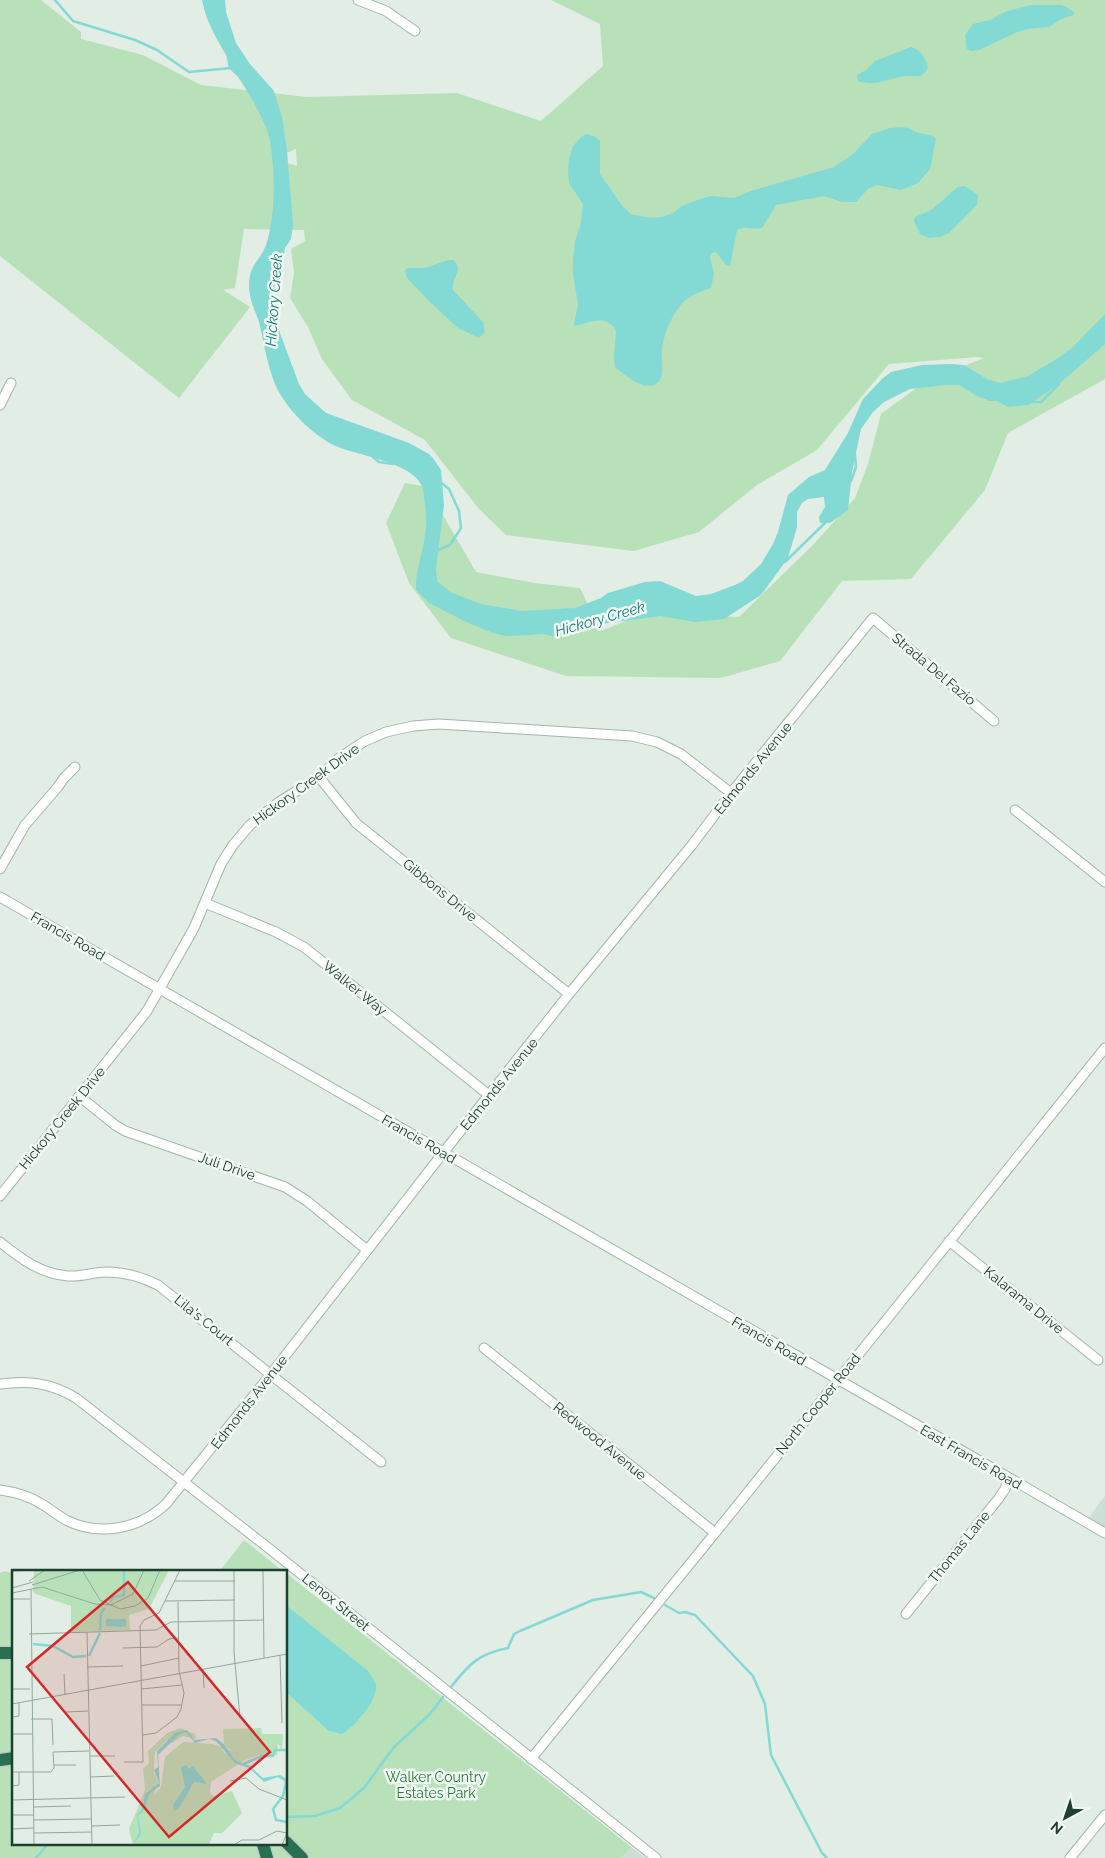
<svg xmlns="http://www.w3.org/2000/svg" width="1105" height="1858" font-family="Raleway,sans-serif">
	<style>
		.built { fill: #cfded4 }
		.green { fill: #b8e1ba; fill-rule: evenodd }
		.water { fill: #83d9d4 }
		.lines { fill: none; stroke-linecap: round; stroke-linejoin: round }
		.stream { stroke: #83d9d4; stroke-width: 2.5 }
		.minor-casing { stroke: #a3b6ab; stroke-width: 11 }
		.highway-casing { stroke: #c0cac5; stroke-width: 15 }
		.minor { stroke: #fff; stroke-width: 9 }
		.highway { stroke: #287052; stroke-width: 12 }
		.labels { text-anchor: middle; stroke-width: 5; stroke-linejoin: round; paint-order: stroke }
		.street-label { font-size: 14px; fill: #1f4031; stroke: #f2f9f4 }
		.park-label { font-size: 14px; fill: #257c34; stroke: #f2f9f4 }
		.water-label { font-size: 15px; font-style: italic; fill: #127d7a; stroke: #f2f9f4 }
		.inset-river { fill: none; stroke: #83d9d4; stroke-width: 2.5 }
		.inset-road { fill: none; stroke: #93a89d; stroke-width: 1 }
		.view { fill: #d62828; fill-opacity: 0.15; stroke: #d62828; stroke-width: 2.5 }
		.inset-edge { fill: none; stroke: #1f4031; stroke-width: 2.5 }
	</style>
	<rect width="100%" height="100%" fill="#e1ede5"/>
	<path class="built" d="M1105 1496V1531L1086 1521Z
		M631 1847 645 1858H621Z"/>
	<path class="green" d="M0 0H41L81 32V39L143 55 201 85 307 97 457 93 541 121 603 66 600 24 551 0H1105V379L1008 433 985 490 911 579 842 581 780 661 721 678 566 676 451 638 409 583 386 523 405 483 434 488 440 510 476 572 534 583 580 588 601 631 645 613 739 617 814 544 855 498 868 464 881 414 926 381 984 358 977 357 889 364 817 450 757 485 699 532 634 551 506 535 479 509 425 440 352 400 322 359 308 327 290 298 294 273 291 249 305 241 304 230 244 229 235 288 223 290 250 307 179 398 0 256ZM296 149 297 166 275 159V158Z
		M244 1540 284 1572H219Z
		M5 1571 14 1574V1844H286V1573L631 1847 621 1858H0V1573Z"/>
	<path class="water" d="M202 0H225L226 12 236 43 250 64 274 91 282 117 287 151 293 225 291 239 285 248 284 254 272 277 280 333 299 384 305 394 326 413 409 443 429 454 433 458 441 470 444 505 436 569 437 581 450 592 481 604 522 611 575 608 601 598 608 593 645 582 660 581 696 596 711 594 735 585 743 581 761 564 773 544 778 532 788 495 809 477 825 470 848 433 863 399 882 379 891 372 922 365 950 364 964 365 987 379 1001 383 1028 376 1055 360 1072 348 1105 314V344L1059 384 1028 405 1008 407 997 401H990L977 396 959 385H947L910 389 884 402 873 412 861 429 852 472 848 510 830 523H820L819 517 825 507 824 497 808 499 802 503 797 512V527L788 558 761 595 724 619 695 622 661 616 593 625 574 631 530 635 506 636 493 633 466 622 429 603 416 590C415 570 423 554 425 535 427 524 426 514 425 504 424 500 424 494 423 489 416 463 360 456 338 447 314 437 285 408 275 384 267 364 264 343 259 322 255 310 249 299 249 286 249 263 262 260 267 242 276 210 275 173 270 141 266 121 249 93 238 77 236 74 232 72 230 69 227 65 228 59 226 55 215 36 206 21 202 0Z
		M1031 5H1062L1073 11 1074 15 1061 19 1049 27 1027 29 1015 33 979 50 971 51 967 49 965 35 973 24 990 20 1007 11Z
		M911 47C922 50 925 58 928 68 925 72 923 75 919 76 915 77 910 75 906 76 888 78 878 87 858 81L857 75 866 70 875 61Z
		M902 127C911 128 912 131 919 133 926 135 931 133 936 139L930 169 918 183 901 190 877 185 869 188 856 202H842L824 196 776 205 762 228C753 230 746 225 737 230L730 266 726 265 716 252 712 253 710 257 714 274 711 288C705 290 699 292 693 295 676 303 663 333 662 351 661 359 664 370 661 378 651 398 625 375 615 367L614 358 616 331C607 314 590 322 575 326L574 323 578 305 573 274V259L575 241 581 223 583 204 569 183 568 172 569 159 573 146 581 137 586 134 596 137 600 141V174L623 207 631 214 650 218 662 217 673 213 682 206 703 198 711 196 734 198 751 191 834 167 852 155 872 134 890 128Z
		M965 186 978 195 977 205 949 233 939 237 929 238 920 234 914 221 915 217 931 210 958 187Z
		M448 260H454C464 272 451 277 453 290L483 322 485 332 479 338 458 328 430 302 407 278 405 271 407 268H425Z
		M286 1605 368 1671C371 1676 375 1680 376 1685 378 1701 354 1727 342 1734L329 1731 286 1692Z"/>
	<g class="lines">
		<path class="stream" d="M55 0 73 21 135 40 157 50 189 72 231 68
			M273 287 275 270
			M1032 402H1041L1059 384
			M373 457 379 462 393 464
			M851 481 856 467 855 455
			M436 551 450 545 461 528 459 511 449 489 439 481
			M785 562 826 522
			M545 633 553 635 564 632
			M665 1605 679 1613 685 1612 695 1615 753 1676 765 1704 771 1755 822 1853 827 1858
			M451 1687C469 1664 478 1654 508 1648L514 1634 520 1631 593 1600 641 1592 654 1598
			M286 1817 315 1816 340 1808 364 1788 394 1747 430 1714 443 1697
			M36 1858 48 1844"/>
		<g class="minor-casing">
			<path id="minor" d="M358 0 386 11 415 31
				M0 405 11 383
				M319 777 356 823 569 994
				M1015 810 1105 882
				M0 869 25 825 57 788 64 778 75 767
				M0 897 1105 1533
				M205 903 276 932 304 947 490 1096
				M79 1096 115 1125 125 1131 285 1187 307 1201 367 1250
				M0 1196 147 1011 194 928 221 864 233 845 250 825 279 802 319 777 339 758 365 741 386 732 413 726 439 724 632 736 657 742 681 754 731 793
				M949 1241 1098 1360
				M0 1242C21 1259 41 1274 68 1276 81 1277 94 1272 106 1272 125 1272 142 1277 158 1285L381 1462
				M484 1348 715 1533
				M0 1384C28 1380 51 1383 76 1398L266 1546 656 1858
				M0 1490C14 1492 27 1495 40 1503 49 1508 57 1515 66 1520 99 1537 139 1529 166 1504L271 1374 443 1153 569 994 692 845 731 793 873 618 994 721
				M906 1614 999 1498 1005 1489 1009 1479
				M531 1759 715 1533 1105 1048
				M1070 1858 1105 1815"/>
		</g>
		<g class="highway-casing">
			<path id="highway" d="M0 1653H14
				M0 1760 14 1758
				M286 1842 302 1858
				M263 1844 267 1858"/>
		</g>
		<use href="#minor" class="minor"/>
		<use href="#highway" class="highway"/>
	</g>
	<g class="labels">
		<g class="street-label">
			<text transform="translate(934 669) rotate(40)" y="5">Strada Del Fazio</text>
			<text transform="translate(753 768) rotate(-51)" y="5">Edmonds Avenue</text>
			<text transform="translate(306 784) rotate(-36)" y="5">Hickory Creek Drive</text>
			<text transform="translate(440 890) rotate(39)" y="5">Gibbons Drive</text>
			<text transform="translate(68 936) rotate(30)" y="5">Francis Road</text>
			<text transform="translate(355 988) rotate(39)" y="5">Walker Way</text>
			<text transform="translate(499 1084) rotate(-51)" y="5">Edmonds Avenue</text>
			<text transform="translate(62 1118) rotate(-51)" y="5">Hickory Creek Drive</text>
			<text transform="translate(419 1139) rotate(30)" y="5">Francis Road</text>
			<text transform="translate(227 1166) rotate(19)" y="5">Juli Drive</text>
			<text transform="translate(1024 1300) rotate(39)" y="5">Kalarama Drive</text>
			<text transform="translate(204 1320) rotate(39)" y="5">Lila's Court</text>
			<text transform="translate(769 1341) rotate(30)" y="5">Francis Road</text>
			<text transform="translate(249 1402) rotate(-52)" y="5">Edmonds Avenue</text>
			<text transform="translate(818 1404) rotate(-51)" y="5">North Cooper Road</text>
			<text transform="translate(600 1441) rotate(39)" y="5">Redwood Avenue</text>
			<text transform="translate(971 1457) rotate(30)" y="5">East Francis Road</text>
			<text transform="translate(959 1547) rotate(-51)" y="5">Thomas Lane</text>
			<text transform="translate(336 1602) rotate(39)" y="5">Lenox Street</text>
		</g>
		<g class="park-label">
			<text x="436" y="1782">Walker Country<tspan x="436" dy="16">Estates Park</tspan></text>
		</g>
		<g class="water-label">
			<text transform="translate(274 300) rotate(-86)" y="5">Hickory Creek</text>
			<text transform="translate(600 619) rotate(-16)" y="5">Hickory Creek</text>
		</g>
	</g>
	<g transform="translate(12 1570)">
		<rect width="275" height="275" fill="#e1ede5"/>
		<path d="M22 0H157L137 39 117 45 118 60 59 62V36L24 24 21 21ZM168 158 183 164 184 169 171 166 160 173 155 170 143 182 142 202 146 212 142 224 149 217 153 187 171 172 201 174 209 177 213 184 218 180 212 173 211 159 249 158 250 164H271L270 180 266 174 265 185H248L233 190 199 212 198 222 201 226 220 221 230 243 210 263H202L197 275H121L117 259 133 220 131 199 137 193 136 181 155 163Z" fill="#b8e1ba"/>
		<path d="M114 49V57L94 56V49ZM175 160 182 170 204 168 213 175 223 190 238 196 251 208 268 205 275 209V213L266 207 252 212 237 198 223 193 204 171 197 169 183 173 174 162 168 164 146 185 148 216 137 224 133 239 126 246 129 264 121 275 127 263 125 245 131 237 133 224 147 213 142 200 146 197 145 181 163 163ZM174 195 177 199 181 196 195 214 182 212 168 237 162 241 161 235 173 217 169 197Z" fill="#83d9d4"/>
		<path class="inset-river" d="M98 32 102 27 112 25V0M88 60 89 43 93 38M21 74 41 76 61 87 74 86M77 86 88 63M231 194 250 186H261L263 180H275M274 212 271 226 261 239 264 250 275 252"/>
		<path class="inset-road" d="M70 0 88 30 108 39 123 36 136 28 148 0M222 0V82L228 148M251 0 252 88M0 1 16 0M17 11 33 0M163 11H223M20 15 68 0M0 18 21 12M19 19 22 275M0 23 30 17 83 34 99 35 121 24 132 0M0 29H18M153 31 223 30M75 62 80 275M17 64 144 60 159 52 252 50M111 78 145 77 157 69 166 68M268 86 270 153M129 96 167 88M75 97 111 96M191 100 192 118M52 104 53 124M0 119H18M129 119 170 115M0 134 275 84M130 135H169M54 142 76 141M0 147 7 146V133M19 149H40L41 175M0 164H20M131 165 144 163 165 147 169 139 172 123 167 101 166 32M78 186H103M112 192H131L128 56 132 50 147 43 168 0M42 195H64M0 202H39L42 198 41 182 77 181M78 207 102 206M218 211 234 208 247 219 275 230M0 216 7 215V202M0 230 113 227M21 237 59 236M0 245H21M22 250 79 249M80 256 108 255M0 259 22 258M22 263 80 262M222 275 230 270H247L265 261 275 263 270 275"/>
		<path class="view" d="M116 12 258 182 157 267 15 97Z"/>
		<rect width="275" height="275" class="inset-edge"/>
	</g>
	<g transform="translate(1065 1818) rotate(220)" stroke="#f2f9f4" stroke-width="4" paint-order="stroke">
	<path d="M0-4L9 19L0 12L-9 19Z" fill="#1f4031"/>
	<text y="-8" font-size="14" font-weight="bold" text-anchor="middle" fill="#1f4031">N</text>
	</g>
</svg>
